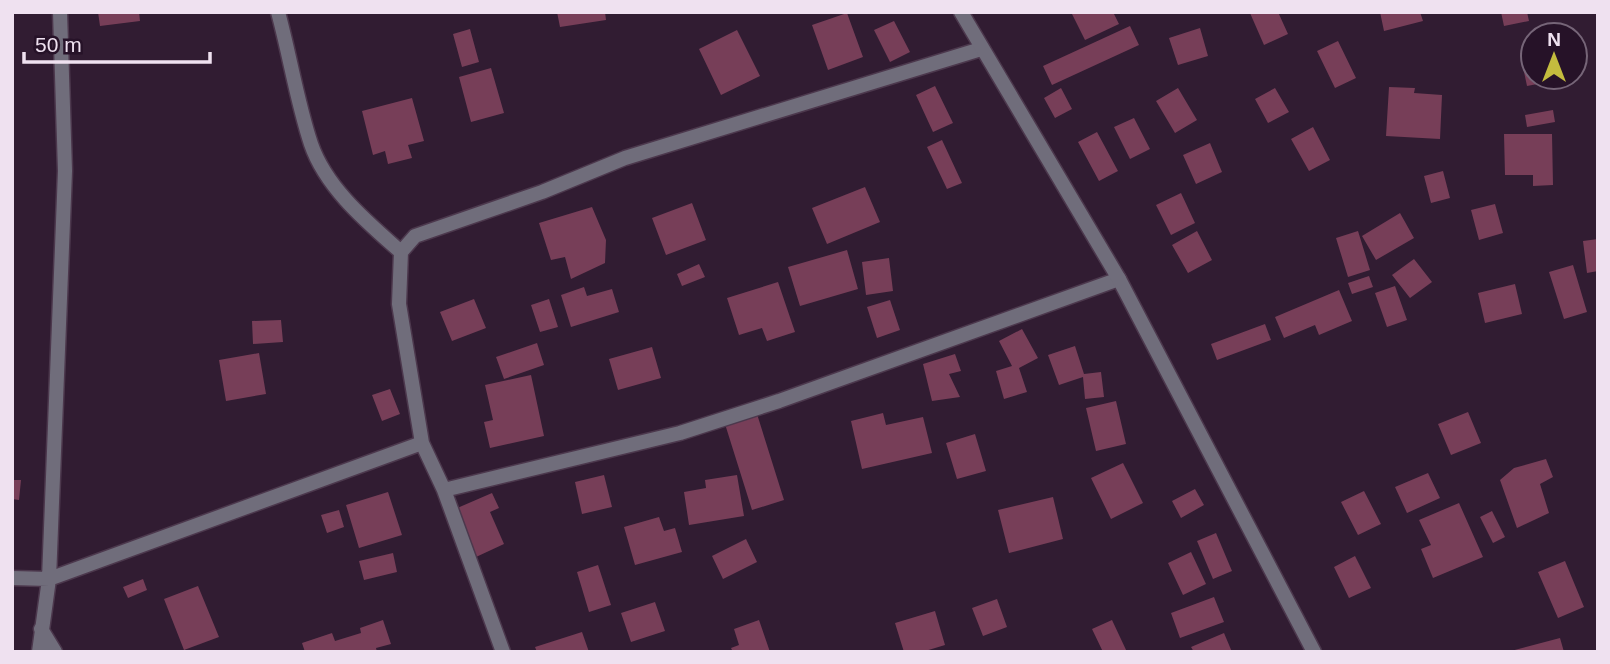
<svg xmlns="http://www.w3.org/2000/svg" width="1610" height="664" font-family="Arial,sans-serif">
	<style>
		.building { fill: #773e58 }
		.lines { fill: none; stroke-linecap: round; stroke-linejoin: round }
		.minor-casing { stroke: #4c384d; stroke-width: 17 }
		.tertiary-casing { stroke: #4c384d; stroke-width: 17 }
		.minor { stroke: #706d7b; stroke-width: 14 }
		.tertiary { stroke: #706d7b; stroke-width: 14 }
	</style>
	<rect width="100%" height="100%" fill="#311c32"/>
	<path class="building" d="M98 12H139L140 21 100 26Z
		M557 12H605L606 20 560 27Z
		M1071 12H1113L1119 24 1085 40Z
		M1252 12H1278L1288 34 1264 45 1250 13Z
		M1380 12H1420L1423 21 1384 31Z
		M1501 12H1527L1529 21 1504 26Z
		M847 13 863 57 828 70 812 25Z
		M894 21 910 52 890 62 874 30Z
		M1130 26 1139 45 1052 85 1043 66Z
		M1200 28 1208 56 1178 65 1169 38Z
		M470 29 479 62 462 67 453 34Z
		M737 30 760 76 721 95 699 49Z
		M1338 41 1356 78 1335 88 1317 51Z
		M1533 51V77L1569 78 1527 86 1520 53Z
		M491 68 504 113 471 122 459 77Z
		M935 86 953 123 933 132 916 95Z
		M1389 87 1415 88 1414 93 1442 95 1440 139 1386 136Z
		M1061 88 1072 109 1055 118 1044 98Z
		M1178 88 1197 120 1175 133 1156 101Z
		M1275 88 1289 112 1268 123 1255 99Z
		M412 98 424 141 408 145 412 158 388 164 385 151 373 155 362 111Z
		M1553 110 1555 122 1527 127 1525 115Z
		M1134 118 1150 149 1130 159 1114 127Z
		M1313 127 1330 160 1309 171 1291 139Z
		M1097 132 1118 171 1099 181 1078 142Z
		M1504 134H1552L1553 185 1533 186V175H1505Z
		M942 140 962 183 947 189 927 147Z
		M1210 143 1222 172 1196 184 1183 155Z
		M1443 171 1450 198 1431 203 1424 176Z
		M865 187 880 222 827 244 812 208Z
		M1181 193 1195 223 1171 235 1156 205Z
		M692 203 706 240 666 255 652 218Z
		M1495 204 1503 233 1479 240 1471 210Z
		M592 207 606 240 605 263 571 279 565 257 551 260 539 223Z
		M1400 213 1414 238 1376 260 1362 236Z
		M1197 231 1212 260 1188 273 1172 245Z
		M1358 231 1370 270 1348 277 1336 238Z
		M1598 239V271L1587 273 1583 241Z
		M847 250 858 289 800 306 788 267Z
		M889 258 893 291 866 295 862 262Z
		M1414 259 1432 282 1410 298 1392 275Z
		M699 264 705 277 682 286 677 274Z
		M1573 265 1587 312 1564 319 1549 272Z
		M1369 276 1373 287 1352 294 1348 283Z
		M778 282 795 332 767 341 762 328 739 335 727 298Z
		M1515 284 1522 314 1485 323 1478 293Z
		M1395 286 1407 320 1387 327 1375 293Z
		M584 287 587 296 612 289 619 312 571 327 561 295Z
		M1339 290 1352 321 1319 335 1315 325 1284 338 1275 317Z
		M474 299 486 328 452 341 440 312Z
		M549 299 558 327 540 332 531 305Z
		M890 300 900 330 877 338 867 307Z
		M281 320 283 342 253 344 252 321Z
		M1265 324 1271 340 1217 360 1211 344Z
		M1022 329 1038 358 1019 368 1027 392 1004 399 996 371 1012 366 999 341Z
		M537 343 544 365 504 379 496 357Z
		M1075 346 1084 374 1101 372 1104 397 1085 399 1083 377 1059 385 1048 355Z
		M652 347 661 378 618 390 609 359Z
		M259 353 266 394 226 401 219 360Z
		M955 354 961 371 949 374 960 397 932 401 923 364Z
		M531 375 544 436 490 448 484 422 493 420 485 385Z
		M390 389 400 414 382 421 372 395Z
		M1116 401 1126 444 1096 451 1086 408Z
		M1468 412 1481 443 1451 455 1438 424Z
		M883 413 886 425 923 417 932 453 862 469 851 421Z
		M757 414 784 500 752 510 725 424Z
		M975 434 986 471 957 479 946 443Z
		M1546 459 1553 477 1540 484 1549 513 1517 528 1500 480 1514 468Z
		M1123 463 1143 503 1111 519 1091 478Z
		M1428 473 1440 498 1407 513 1395 487Z
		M604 475 612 507 582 514 575 482Z
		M737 475 744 516 689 525 684 492 706 488 705 480Z
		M12 480H21L19 500 12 499Z
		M1195 489 1204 505 1181 518 1172 501Z
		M1364 491 1381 524 1358 535 1341 502Z
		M388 492 402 535 359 548 346 505Z
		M492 493 499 508 490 512 504 544 476 557 455 509Z
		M1053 497 1063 539 1009 553 998 510Z
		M1459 503 1483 557 1433 578 1421 549 1431 545 1419 520Z
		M339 510 344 527 327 533 321 515Z
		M1492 511 1505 537 1493 543 1480 517Z
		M659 517 664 531 675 528 682 552 635 565 624 527Z
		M1216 533 1232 571 1213 579 1197 541Z
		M746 539 757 562 723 579 712 556Z
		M1191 552 1206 584 1183 595 1168 563Z
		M393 553 397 572 364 580 359 561Z
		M1355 556 1371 588 1349 598 1334 567Z
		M1565 561 1584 607 1558 618 1538 572Z
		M598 565 611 605 589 612 577 572Z
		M143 579 147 590 128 598 123 587Z
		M198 586 219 637 184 650 164 599Z
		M1214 597 1224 622 1180 638 1171 613Z
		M997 599 1007 627 983 636 972 608Z
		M655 602 665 631 631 642 621 613Z
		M935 611 945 645 922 652H904L895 623Z
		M383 620 391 644 376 648 377 652H305L302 643 332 633 335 641 361 633 360 628Z
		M759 620 770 652H733L731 648 739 645 734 629Z
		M1112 620 1127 652H1103L1092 629Z
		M582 632 589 652H537L535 647Z
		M1224 633 1232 652H1194L1191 647Z
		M1560 638 1564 652H1511V651Z"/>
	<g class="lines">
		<g class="minor-casing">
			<path id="minor" d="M278 12C290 56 297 102 311 144 326 188 367 222 401 252
				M444 490 680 433 779 401 1119 279
				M12 578 49 579 422 443
				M41 629 55 652
				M39 652 49 579 65 171 60 12
				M503 652 444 490 422 443 399 304 401 252 415 236 542 192 625 158 981 49"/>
		</g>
		<g class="tertiary-casing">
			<path id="tertiary" d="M961 12 1119 279 1314 652"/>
		</g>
		<use href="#minor" class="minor"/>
		<use href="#tertiary" class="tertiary"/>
	</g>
	<rect width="1610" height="664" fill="none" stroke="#efe1f0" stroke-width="28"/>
	<g transform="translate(1554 56)"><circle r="33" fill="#261228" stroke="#766578" stroke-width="2"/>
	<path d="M0-5L12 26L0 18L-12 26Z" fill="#c4bc3e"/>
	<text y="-10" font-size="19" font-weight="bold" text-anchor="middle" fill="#efe1f0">N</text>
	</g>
	<path d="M24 52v10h186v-10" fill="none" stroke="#efe1f0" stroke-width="3.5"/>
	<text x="35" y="52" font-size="21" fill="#efe1f0" stroke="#261228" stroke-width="5" paint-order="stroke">50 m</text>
</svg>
